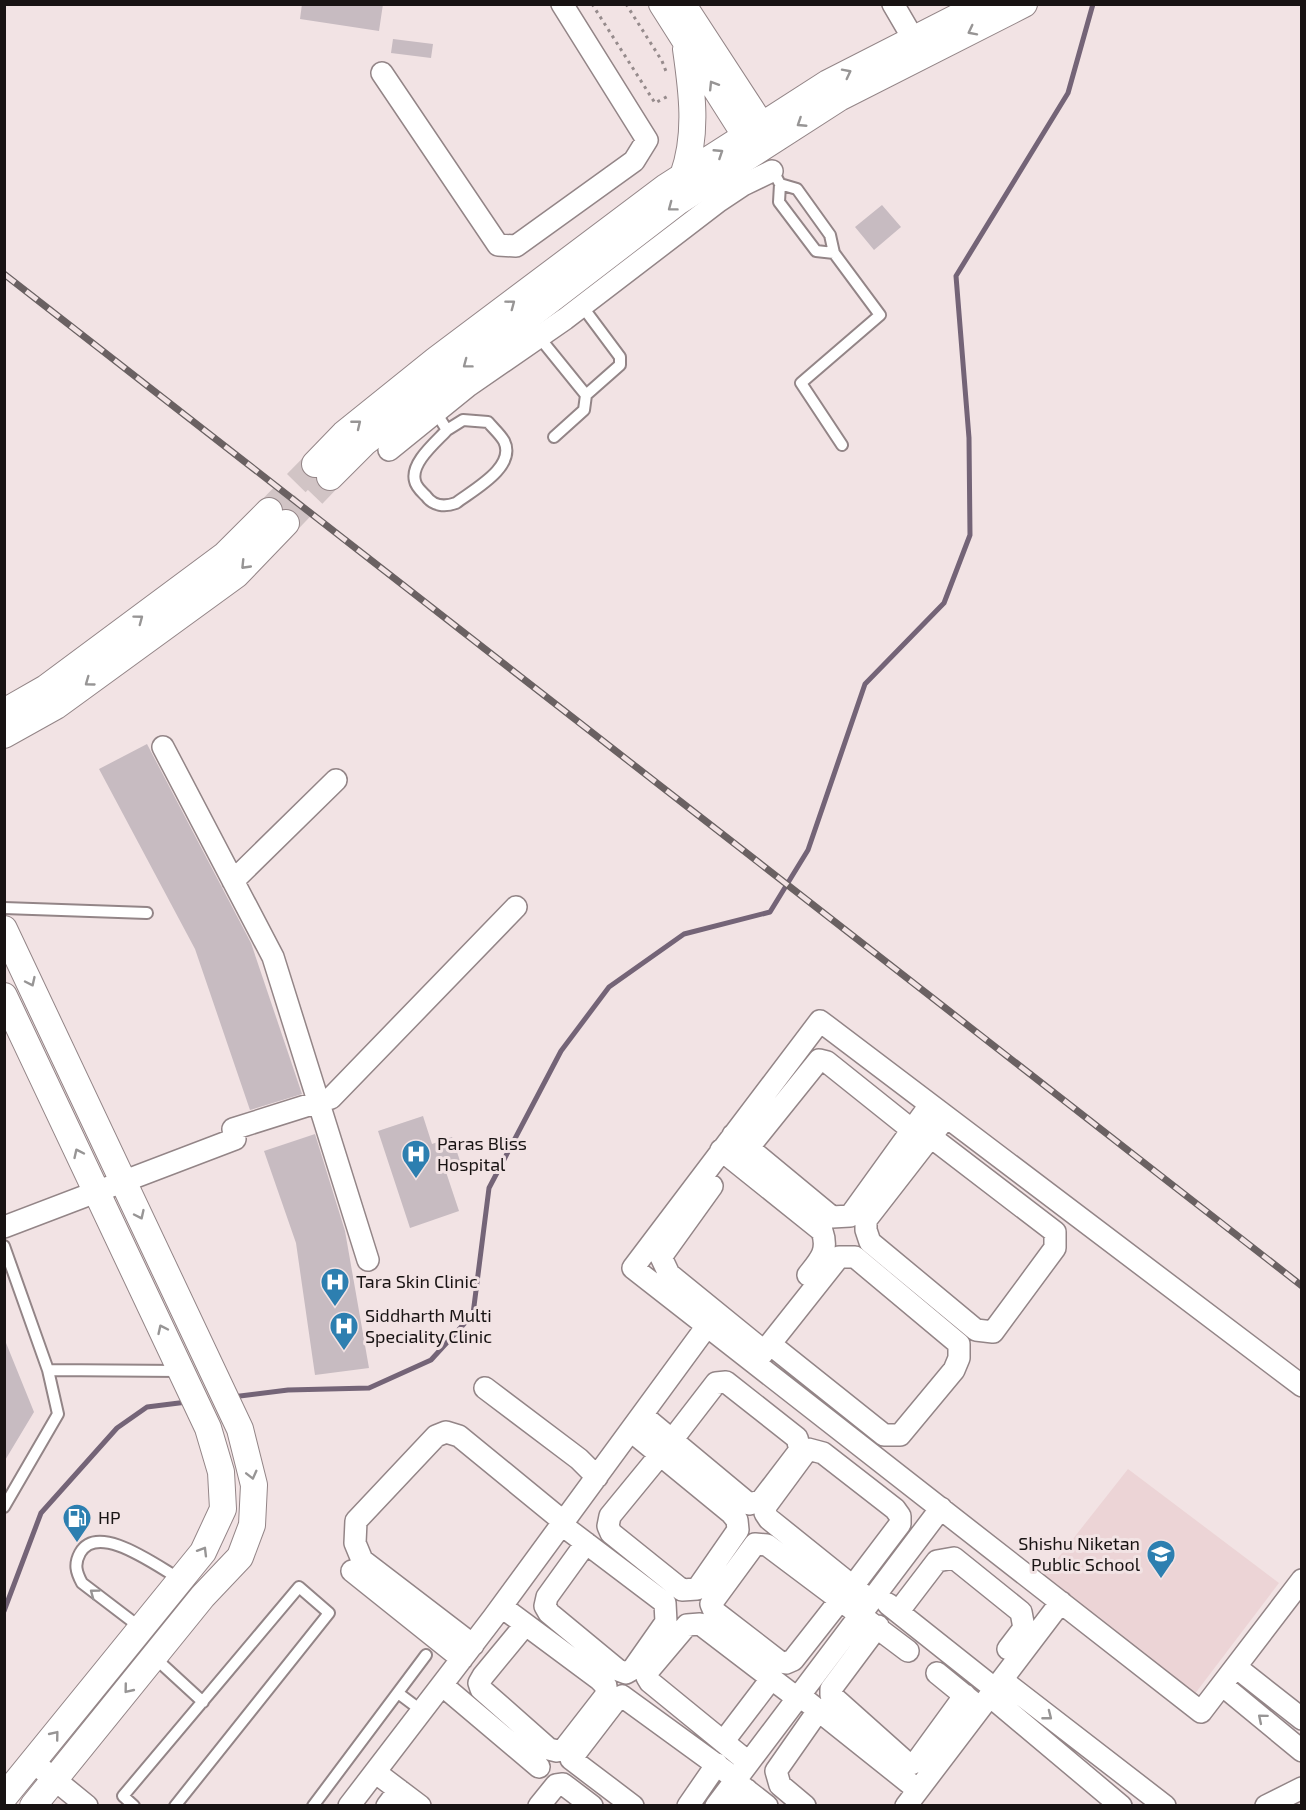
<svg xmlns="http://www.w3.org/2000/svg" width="1306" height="1810" font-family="'Exo 2',sans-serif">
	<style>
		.built { fill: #ecd4d6 }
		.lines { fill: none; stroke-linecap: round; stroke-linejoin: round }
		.stream { stroke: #746477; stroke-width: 5 }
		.building { fill: #c7bbc1 }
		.tertiary-tunnel { stroke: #d1c4c5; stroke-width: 26; stroke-dasharray: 26 13; stroke-linecap: butt }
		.service-casing { stroke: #938587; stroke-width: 14 }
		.minor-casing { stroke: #938587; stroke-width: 24 }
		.tertiary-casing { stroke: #938587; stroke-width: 28 }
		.path { stroke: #968b8c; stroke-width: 3; stroke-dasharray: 3 4.5; stroke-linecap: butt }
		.service { stroke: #fff; stroke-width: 10 }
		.minor { stroke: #fff; stroke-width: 21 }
		.tertiary { stroke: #fff; stroke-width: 26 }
		.rail-casing { stroke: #6a6162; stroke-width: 7 }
		.rail { stroke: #f2e3e4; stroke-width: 4.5; stroke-dasharray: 14; stroke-linecap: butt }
		.oneway { stroke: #979595 }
		.labels { text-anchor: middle; stroke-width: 6; stroke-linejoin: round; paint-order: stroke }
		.poi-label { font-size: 18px; fill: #181313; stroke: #f2e3e4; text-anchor: start }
	</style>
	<rect width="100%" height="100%" fill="#f2e3e4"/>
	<path class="built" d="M1128 1469 1279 1583 1194 1695 1043 1577Z"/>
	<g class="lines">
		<path class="stream" d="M232 1397 288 1390 369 1388 431 1360 473 1314 489 1188 561 1051 609 987 684 934 770 912 808 850 865 684 944 603 970 535 969 438 956 276 1068 93 1093 4
			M4 1611 41 1513 117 1428 147 1407 187 1402"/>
	</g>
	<path class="building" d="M302 4H383L379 31 300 19Z
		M393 39 433 44 431 58 391 53Z
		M882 205 901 227 874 250 855 227Z
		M147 744 251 943 302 1094 250 1110 195 949 99 769Z
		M423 1116 432 1144 452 1137 462 1167 446 1172 459 1211 410 1228 378 1131Z
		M315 1134 345 1231 369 1368 315 1375 296 1243 264 1151Z
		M4 1338 34 1412 4 1462Z"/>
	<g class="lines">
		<path class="tertiary-tunnel" d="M269 511 315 464
			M286 523 330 477"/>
		<g class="service-casing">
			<path id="service" d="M771 167 780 184 797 189 830 235 834 253 816 251 779 202 780 184
				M834 253 880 315 801 383 842 445
				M539 337 586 395
				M435 411 447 430 463 420 488 422C493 428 500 434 504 441 517 467 473 490 456 503 445 507 433 506 426 496 422 492 416 487 415 481 410 463 436 442 447 430
				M554 437 584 410 586 395 620 365V357L582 306
				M4 908 147 913
				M4 1246 48 1370 58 1414 4 1507
				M48 1370 181 1371
				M141 1628 82 1583C76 1572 74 1564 80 1553 98 1521 158 1567 180 1579
				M154 1657 203 1702
				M398 1693 422 1711
				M134 1806 123 1796 299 1587 329 1613 175 1806
				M313 1806 426 1655"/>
		</g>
		<g class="minor-casing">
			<path id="minor" d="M893 4 914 40
				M382 73 498 245 516 246 634 161 647 140 562 4
				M389 450 468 386 565 319 719 201 743 185 772 171
				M163 747 273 957 368 1260
				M233 881 336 780
				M233 1129 331 1098 516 907
				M733 1135 832 1217 850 1216 930 1105
				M931 1137 1055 1232V1248L993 1332 976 1330 870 1242 866 1230V1220L946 1117
				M749 1147 819 1060 827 1062 912 1130
				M721 1150 822 1231C829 1251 820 1260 808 1275
				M712 1186 661 1257 669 1274 755 1344
				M4 1227 235 1139
				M755 1363 839 1257H855L959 1344V1358L954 1370 900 1435H884L770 1344
				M1302 1386 820 1021 633 1268 1201 1712 1302 1580
				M485 1388 579 1459 597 1477
				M642 1415 749 1504 761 1501 800 1450 797 1438 726 1382 716 1383 672 1440
				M631 1431 731 1513 737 1520 738 1530 697 1589 682 1590 611 1533 608 1526 610 1516 660 1455
				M562 1525 665 1603 666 1622 633 1669 626 1673 618 1670 549 1613 545 1606 547 1597 586 1543
				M352 1571 462 1659
				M853 1586 900 1524V1516L895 1509 823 1453 808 1449 766 1506 765 1513 769 1519 871 1601
				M841 1599 793 1660 786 1663 780 1662 714 1611 711 1604 755 1544 767 1545 908 1651
				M888 1604 995 1689
				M502 1607 599 1679 606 1686V1695L564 1749 557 1751 549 1749 481 1689 479 1683 483 1676 525 1625
				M898 1612 937 1561 954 1558 1021 1612 1024 1628 1008 1649
				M878 1626 831 1689V1695L906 1762 911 1764 917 1761 965 1695
				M473 1645 362 1560 355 1543 356 1521 436 1436 446 1432 459 1436 564 1522
				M1236 1667 1302 1719
				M937 1673 975 1704
				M1002 1680 1165 1806
				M442 1685 539 1767
				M1222 1685 1302 1751
				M799 1695 918 1790
				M990 1696 1121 1806
				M723 1742 771 1679
				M748 1762 650 1682 647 1677 649 1670 687 1625 700 1624 797 1698
				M43 1770 87 1806
				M375 1772 420 1806
				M735 1781 767 1806
				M349 1806 493 1618 707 1326
				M387 1806 399 1790
				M539 1806 556 1785 563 1784 592 1806
				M633 1806 571 1759 617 1699 622 1696 736 1779
				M688 1806 717 1764
				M716 1806 941 1508
				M737 1806 747 1790
				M805 1806 780 1785 776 1771 818 1711
				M906 1806 1061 1602
				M1266 1806 1302 1788"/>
		</g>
		<g class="tertiary-casing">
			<path id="tertiary" d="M662 4 754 149
				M683 5 771 140
				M683 176C698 135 692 91 686 49
				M315 464 344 434 436 360 666 187 828 83 983 4
				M330 477 364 443 679 201 839 98 1024 4
				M4 712 46 688 225 555 269 511
				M4 735 56 706 236 575 286 523
				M4 929 240 1429 254 1485 252 1525 240 1557 203 1596 33 1806
				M4 996 208 1428 221 1472 223 1509 203 1552 4 1797"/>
		</g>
		<path class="path" d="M592 4 655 103 670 95
			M626 4 662 61 667 74"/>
		<use href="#service" class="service"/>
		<use href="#minor" class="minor"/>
		<use href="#tertiary" class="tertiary"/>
		<g class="rail-casing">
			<path id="rail" d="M4 274 1302 1286"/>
		</g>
		<use href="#rail" class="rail"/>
	</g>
	<defs><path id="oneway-chevron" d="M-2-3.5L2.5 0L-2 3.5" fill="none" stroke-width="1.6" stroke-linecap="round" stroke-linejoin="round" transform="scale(1.5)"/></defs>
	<g class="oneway">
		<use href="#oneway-chevron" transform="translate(972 31) rotate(153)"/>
		<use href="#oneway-chevron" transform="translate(847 73) rotate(-27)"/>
		<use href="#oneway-chevron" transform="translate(713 85) rotate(-122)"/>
		<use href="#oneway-chevron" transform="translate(801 123) rotate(147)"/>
		<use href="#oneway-chevron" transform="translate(719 153) rotate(-33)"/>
		<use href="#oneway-chevron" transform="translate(672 207) rotate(143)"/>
		<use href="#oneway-chevron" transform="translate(511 304) rotate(-37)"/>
		<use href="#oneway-chevron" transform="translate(467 364) rotate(143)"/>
		<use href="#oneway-chevron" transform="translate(357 424) rotate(-39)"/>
		<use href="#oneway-chevron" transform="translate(245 565) rotate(134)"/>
		<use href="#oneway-chevron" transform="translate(139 619) rotate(-37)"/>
		<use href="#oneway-chevron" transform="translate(89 682) rotate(144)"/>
		<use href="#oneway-chevron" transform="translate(31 982) rotate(65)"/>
		<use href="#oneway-chevron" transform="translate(78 1153) rotate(-115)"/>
		<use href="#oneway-chevron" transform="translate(140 1215) rotate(65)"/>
		<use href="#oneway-chevron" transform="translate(162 1329) rotate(-115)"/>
		<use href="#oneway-chevron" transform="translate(252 1475) rotate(76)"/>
		<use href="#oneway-chevron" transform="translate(203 1551) rotate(-59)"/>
		<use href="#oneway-chevron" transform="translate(94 1593) rotate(-143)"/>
		<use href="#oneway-chevron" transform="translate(128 1689) rotate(129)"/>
		<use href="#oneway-chevron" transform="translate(1048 1716) rotate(38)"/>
		<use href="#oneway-chevron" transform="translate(1262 1718) rotate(-140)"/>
		<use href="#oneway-chevron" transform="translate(55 1735) rotate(-51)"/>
	</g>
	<defs>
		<g id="hospital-pin" transform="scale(1.5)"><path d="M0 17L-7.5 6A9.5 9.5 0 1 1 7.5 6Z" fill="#2d7fb0" stroke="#f2e3e4"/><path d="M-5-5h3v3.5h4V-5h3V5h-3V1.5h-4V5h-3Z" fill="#fff"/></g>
		<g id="fuel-pin" transform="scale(1.5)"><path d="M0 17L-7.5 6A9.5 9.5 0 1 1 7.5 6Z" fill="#2d7fb0" stroke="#f2e3e4"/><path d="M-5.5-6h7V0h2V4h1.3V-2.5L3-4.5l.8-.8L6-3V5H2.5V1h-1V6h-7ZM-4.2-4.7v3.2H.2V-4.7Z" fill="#fff"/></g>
		<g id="school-pin" transform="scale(1.5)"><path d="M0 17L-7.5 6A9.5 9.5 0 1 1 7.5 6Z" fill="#2d7fb0" stroke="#f2e3e4"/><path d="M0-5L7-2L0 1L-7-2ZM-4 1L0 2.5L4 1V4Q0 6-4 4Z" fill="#fff"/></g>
	</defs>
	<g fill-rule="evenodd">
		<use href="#hospital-pin" x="416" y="1154"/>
		<use href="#hospital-pin" x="335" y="1282"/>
		<use href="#hospital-pin" x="344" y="1326"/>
		<use href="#fuel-pin" x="77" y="1518"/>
		<use href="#school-pin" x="1161" y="1554"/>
	</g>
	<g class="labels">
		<g class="poi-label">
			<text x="437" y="1150">Paras Bliss<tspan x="437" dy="21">Hospital</tspan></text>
			<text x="356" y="1288">Tara Skin Clinic</text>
			<text x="365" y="1322">Siddharth Multi<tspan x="365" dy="21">Speciality Clinic</tspan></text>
			<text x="98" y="1524">HP</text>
			<text x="1140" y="1550" text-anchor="end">Shishu Niketan<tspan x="1140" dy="21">Public School</tspan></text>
		</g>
	</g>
	<rect width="1306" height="1810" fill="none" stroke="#181313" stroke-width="12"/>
</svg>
